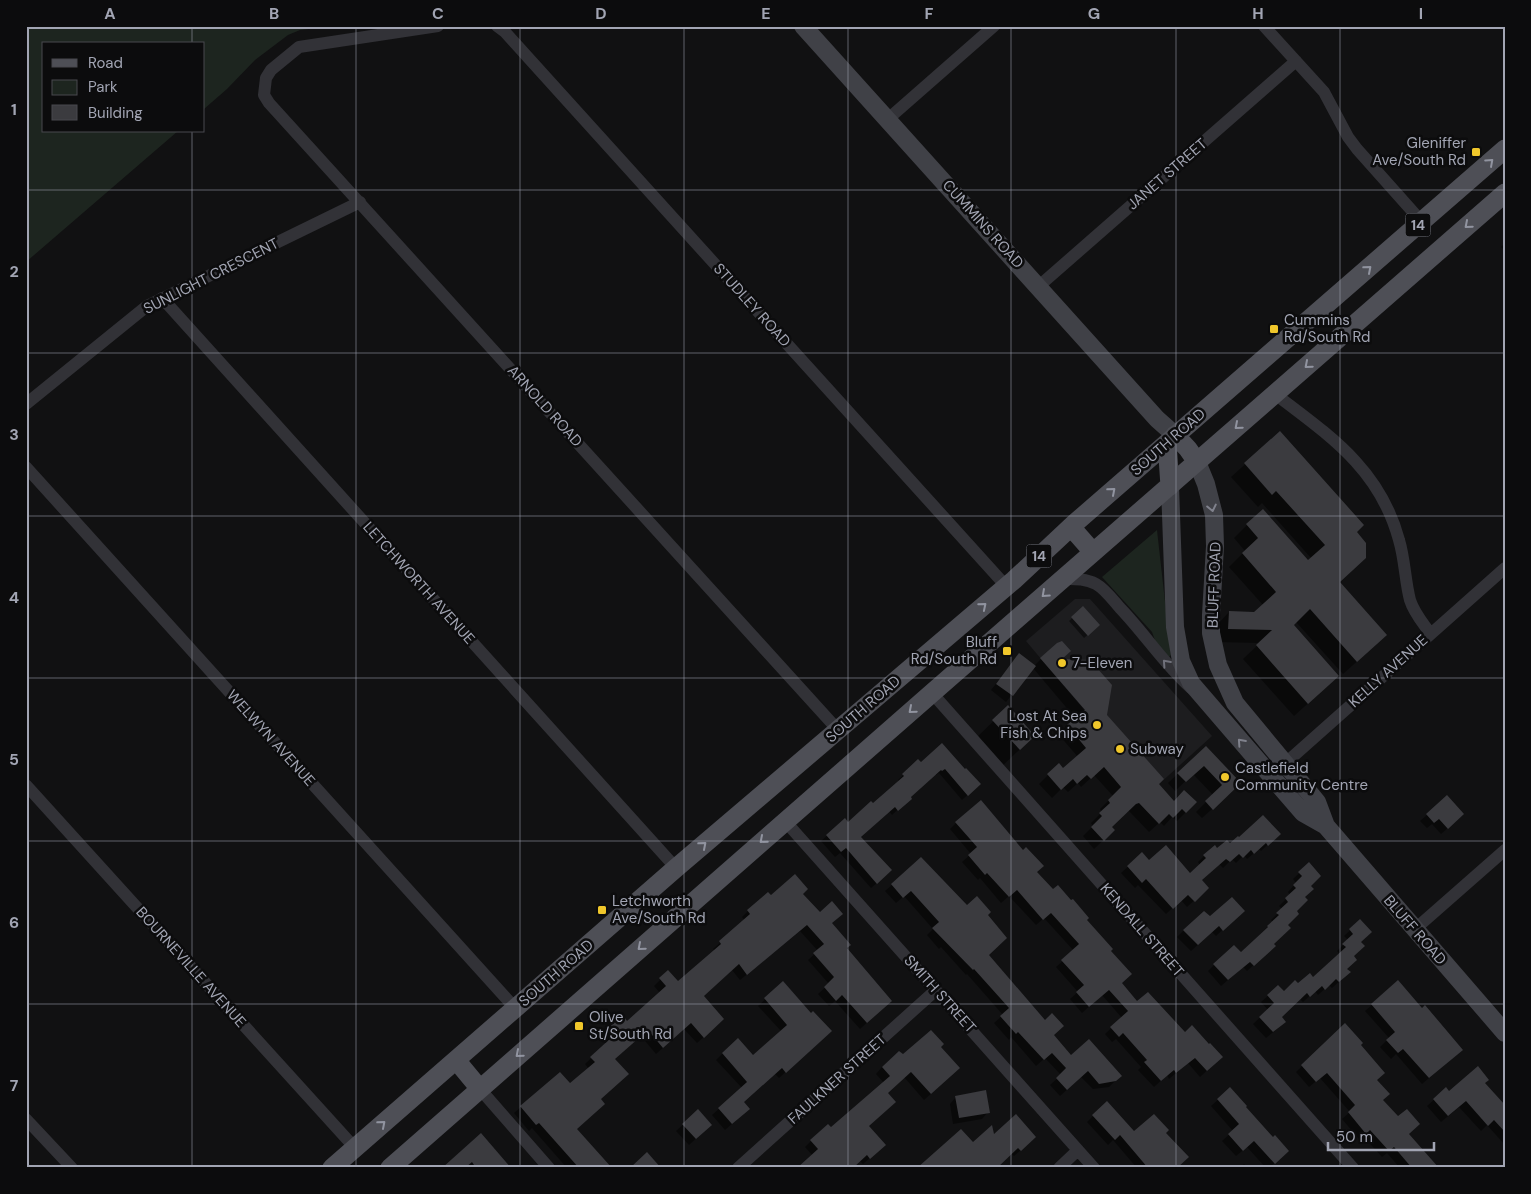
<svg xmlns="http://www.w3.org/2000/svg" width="1531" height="1194" font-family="'DM Sans',sans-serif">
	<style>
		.built { fill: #1d1d1f }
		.green { fill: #1d251f }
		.shadow { fill: #0007 }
		.building { fill: #3b3b3f }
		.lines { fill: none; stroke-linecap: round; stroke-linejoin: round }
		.street { stroke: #323237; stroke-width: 12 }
		.secondary { stroke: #404147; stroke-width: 18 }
		.primary { stroke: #4e4f56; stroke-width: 19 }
		.oneway { stroke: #9194a0 }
		.oneway2 { stroke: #80828d }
		.oneway3 { stroke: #70717b }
		.grid { fill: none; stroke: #a2a5b3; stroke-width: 1; stroke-opacity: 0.55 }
		.poi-dot { fill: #f0c72b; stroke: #0c0c0d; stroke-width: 2 }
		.labels { text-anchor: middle; stroke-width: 5; stroke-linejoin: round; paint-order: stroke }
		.shield { fill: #0c0c0d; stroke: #757781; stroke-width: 1 }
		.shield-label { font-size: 14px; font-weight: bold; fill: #a2a5b3 }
		.poi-label { font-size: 15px; fill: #a2a5b3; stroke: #0c0c0d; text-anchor: start }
		.street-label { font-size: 15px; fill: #a2a5b3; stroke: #0c0c0d }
		.neatline { fill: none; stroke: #a2a5b3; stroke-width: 2 }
		.grid-label { font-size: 16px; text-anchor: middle; font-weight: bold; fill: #a2a5b3 }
	</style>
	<rect width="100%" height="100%" fill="#111112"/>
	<path class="built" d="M1075 599H1090L1212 736 1137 804 1067 725 1084 710 1026 641Z"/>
	<path class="green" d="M26 26H334L300 30 288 35 255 60 227 89 204 109V44H44V131H178L26 262Z
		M1157 530 1171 655 1169 657 1156 643 1152 632 1102 577Z"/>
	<path class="shadow" d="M1505 243V251L1501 247Z
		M1280 433 1355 532 1339 582 1372 648 1343 674 1296 622 1292 625 1324 689 1294 716 1243 659 1260 643 1215 642 1216 626 1229 612 1254 613 1263 605 1229 567 1245 551 1234 538 1247 525 1308 561 1311 558 1262 503 1258 507 1231 477Z
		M1083 608 1099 625 1084 638 1069 621Z
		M1019 655 1034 666 1041 659 1060 660 1106 716 1157 784 1174 802 1195 803 1177 821 1172 817 1164 826 1160 822 1149 832 1129 811 1125 812 1110 827 1114 830 1094 849 1083 836 1093 826 1091 823 1102 812 1100 809 1113 796 1094 775 1081 787 1078 783 1068 792 1063 787 1052 798 1039 784 1048 775 1063 770 1078 757 1059 735 1076 719 1033 668 1006 702 991 690Z
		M1008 707 1034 736 999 769 973 741Z
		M942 745 974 789 962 800 939 773 936 775 935 774 892 815 889 811 860 838 885 876 871 888 840 853 835 857 821 841 845 820 848 823 873 805 900 782 898 780 918 761 920 764Z
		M1206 747 1230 793 1202 818 1196 812 1213 795 1193 774 1175 791 1168 783Z
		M1427 815 1456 821 1441 834 1432 824 1427 828 1420 821Z
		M956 823 1035 872 1053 891 1086 920 1109 951 1120 984 1137 1003 1215 1063 1200 1077 1188 1063 1169 1079 1167 1075 1154 1087 1138 1070 1141 1067 1116 1039 1112 1042 1105 1034 1122 1018 1102 995 1082 1013 1070 999 1078 992 1056 967 1074 951 1044 918 1036 925 1009 896 1001 903 980 878 978 880 962 862 971 854 950 829Z
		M1279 834 1261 851 1259 849 1247 859 1244 855 1236 863 1232 859 1223 868 1219 864 1200 881 1201 894 1187 907 1181 900 1166 914 1138 885 1135 888 1121 873 1142 854 1149 862 1190 874 1200 865 1198 862 1204 856 1217 850 1229 845Z
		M1309 864V886L1303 898 1268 952 1247 971 1243 967 1221 986 1208 971 1214 965 1241 953 1273 922 1271 920 1282 909 1279 906 1290 895 1288 892 1296 883 1293 879Z
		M892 885 967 907 986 916 987 955 1052 1036 1071 1056 1120 1076 1109 1087 1093 1089 1081 1077 1060 1096 1050 1085 1061 1075 1045 1058 1036 1066 1011 1037 1009 1040 994 1023 1003 1015 967 974 966 975 941 947 939 949 927 935 933 929 904 896 896 903 885 891Z
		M801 894 831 924 884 1007 860 1029 835 1001 829 1006 818 994 829 984 808 960 818 951 800 931 740 980 732 970 702 997 716 1026 697 1043 684 1029 656 1054 641 1036 614 1059 599 1099 575 1129 610 1168H567L532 1128 529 1131 514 1113 560 1074 569 1084 589 1069 585 1064 606 1044 601 1038 607 1031 623 1017 627 1022 660 993 654 986 668 972 678 983 715 951 713 949 745 921 742 917 748 911 771 897Z
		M1243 910 1216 936 1212 932 1191 951 1177 937 1184 930 1210 918Z
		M1360 921V942L1346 969 1343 978 1332 988 1329 985 1318 995 1315 991 1303 1002 1300 999 1280 1017 1278 1028 1266 1038 1253 1024 1268 1010 1261 1002 1278 987 1284 992 1313 979 1340 954 1337 951 1348 940 1344 936Z
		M783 983 824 1037 779 1078 775 1074 742 1102V1115L725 1130 712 1115 742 1088 716 1060 723 1053 753 1056 781 1031 758 1006Z
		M1372 1005 1455 1056 1422 1084 1396 1054 1391 1059 1380 1047 1389 1038 1365 1011Z
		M1345 1025 1359 1045 1376 1080 1382 1100 1407 1134 1437 1168 1441 1165 1443 1168H1400L1387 1153 1382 1157 1363 1136 1359 1139 1342 1119 1350 1112 1320 1078 1309 1087 1296 1072Z
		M939 1047 952 1075 924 1100 904 1077 886 1093 868 1127 878 1151 863 1164 860 1161 813 1156 805 1147 811 1141 831 1129 884 1083 876 1074 882 1067 902 1056Z
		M1484 1083 1505 1106V1145L1487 1125 1481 1131 1459 1107 1441 1122 1427 1106 1446 1089 1449 1093Z
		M1230 1089 1281 1157 1269 1168H1266L1247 1147 1236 1156 1222 1141 1233 1131 1211 1106Z
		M956 1097 988 1112 982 1119 953 1124 950 1104Z
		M698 1111 704 1131 689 1145 676 1131Z
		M1093 1116 1134 1133H1165L1181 1168H1137L1113 1140 1108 1145 1087 1122Z
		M481 1135 509 1167 511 1166 513 1168H444Z
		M993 1136 1028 1144 1014 1156 1011 1153 973 1144Z
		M1244 1164 1248 1168H1240Z"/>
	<path class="building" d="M1280 431 1364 525 1357 532 1366 543V558L1340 582 1387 635 1357 662 1310 609 1294 625 1339 676 1308 704 1256 645 1272 630 1228 629 1229 611 1254 612 1276 592 1242 553 1258 538 1246 524 1263 509 1308 560 1325 545 1276 491 1272 495 1244 463Z
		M1083 606 1100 625 1088 636 1071 617Z
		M1062 641 1071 651 1062 659 1090 660 1112 685 1107 715 1164 779 1159 784 1174 801 1184 790 1197 802 1186 813 1182 809 1173 818 1169 814 1159 824 1139 803 1136 804 1112 827 1115 830 1104 841 1091 827 1102 816 1099 813 1110 803 1108 800 1121 787 1104 767 1091 779 1087 775 1077 784 1073 779 1061 790 1047 774 1059 763 1063 768 1086 748 1067 725 1085 710 1040 658 1057 643Z
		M1019 653 1036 666 1013 696 996 684Z
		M1008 705 1035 736 1020 750 992 720Z
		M942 743 965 769 966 768 981 784 968 796 945 769 942 771 941 770 911 797 912 799 898 811 895 807 861 837 892 870 877 884 846 848 841 852 826 835 845 818 848 822 871 801 873 803 904 776 902 774 918 759 921 762Z
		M1206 746 1241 783 1213 810 1205 801 1222 785 1204 766 1186 782 1177 773Z
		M1447 795 1464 814 1448 829 1439 819 1434 823 1426 814Z
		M981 800 1023 850 1026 847 1044 866 1037 872 1053 889 1058 885 1071 900 1073 899 1089 918 1087 920 1113 949 1111 951 1132 974 1122 983 1137 1001 1148 992 1185 1032 1192 1025 1209 1044 1210 1043 1223 1057 1207 1071 1195 1058 1176 1073 1174 1070 1161 1081 1144 1062 1147 1060 1123 1033 1119 1037 1110 1027 1128 1011 1109 990 1089 1007 1076 992 1084 985 1061 960 1079 944 1051 913 1043 920 1017 890 1009 897 987 873 985 875 968 855 977 847 955 822Z
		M1263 815 1281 834 1268 846 1266 843 1254 854 1251 850 1243 858 1239 854 1230 862 1226 859 1202 880 1209 888 1195 902 1188 895 1173 909 1146 879 1142 883 1127 866 1142 852 1149 860 1166 845 1190 873 1206 858 1203 855 1215 845 1217 848 1227 840 1230 843 1238 836 1239 837Z
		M921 857 967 905 977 896 991 912 988 915 1007 938 989 955 1045 1020 1052 1013 1064 1026 1054 1035 1071 1055 1089 1039 1122 1076 1116 1081 1099 1084 1088 1071 1067 1090 1056 1078 1066 1068 1052 1053 1044 1060 1018 1032 1016 1034 1000 1016 1009 1008 974 969 973 970 932 928 939 922 911 891 903 898 891 884Z
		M1309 862 1321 876 1311 886 1314 889 1305 897 1308 900 1297 911 1299 914 1288 925 1291 928 1274 944 1276 946 1254 966 1250 962 1228 980 1213 964 1234 945 1241 952 1268 927 1267 926 1279 915 1276 913 1288 902 1285 898 1296 888 1293 885 1302 876 1298 872Z
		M795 874 808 889 803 894 820 912 832 901 843 914 832 923 851 945 847 948 892 1001 867 1023 842 995 836 1001 824 987 834 977 813 953 824 944 807 925 747 975 739 964 704 996 724 1019 704 1038 691 1023 663 1048 648 1030 615 1059 629 1074 601 1099 605 1104 577 1129 612 1168H579L539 1123 536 1125 520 1106 560 1072 570 1083 595 1062 590 1057 612 1037 606 1030 623 1015 627 1021 666 986 659 978 668 970 678 981 721 944 719 941 750 914 747 910 768 892 771 895Z
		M1232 897 1245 911 1223 931 1219 926 1198 945 1183 930 1204 911 1210 916Z
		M1360 919 1372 932 1361 942 1365 946 1354 956 1357 960 1347 969 1351 972 1339 982 1336 979 1325 990 1322 986 1310 997 1307 993 1282 1017 1286 1022 1273 1032 1259 1017 1274 1003 1267 995 1278 985 1284 991 1295 980 1298 983 1310 973 1313 977 1346 947 1342 944 1353 934 1349 929Z
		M1398 980 1422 1008 1425 1005 1463 1050 1429 1078 1403 1049 1398 1053 1386 1040 1395 1032 1371 1004Z
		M783 981 811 1013 813 1011 832 1031 786 1073 782 1068 744 1102 750 1109 732 1124 718 1108 747 1082 722 1053 738 1038 753 1055 787 1025 764 998Z
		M1345 1023 1363 1043 1361 1045 1385 1073 1377 1080 1390 1094 1383 1100 1398 1116 1407 1109 1420 1124 1409 1134 1439 1168H1412L1394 1147 1389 1151 1370 1130 1366 1134 1348 1112 1355 1105 1327 1073 1316 1082 1301 1065Z
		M931 1030 944 1044 941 1047 960 1068 931 1094 911 1072 888 1093 896 1102 869 1126 886 1145 870 1159 867 1155 853 1168H797L818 1149 810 1140 828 1124 831 1127 890 1076 882 1067 899 1051 903 1054Z
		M1478 1066 1489 1080 1485 1083 1505 1105V1132L1494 1120 1488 1126 1466 1101 1448 1116 1433 1099 1446 1087 1449 1091Z
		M1230 1087 1247 1106 1246 1107 1273 1137 1275 1135 1289 1151 1275 1164 1254 1141 1243 1151 1228 1134 1239 1124 1217 1099Z
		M986 1090 990 1113 959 1118 955 1096Z
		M1107 1101 1134 1131 1154 1114 1169 1130 1166 1133 1189 1157 1177 1168H1148L1120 1135 1115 1140 1092 1115Z
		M698 1109 712 1125 696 1139 682 1124Z
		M1016 1114 1036 1137 1021 1151 1018 1148 997 1168H917L961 1129 973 1142 992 1125 994 1134Z
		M481 1133 511 1168H476L472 1162 465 1168H442Z
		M647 1152 661 1168H630Z"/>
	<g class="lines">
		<path class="street" d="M438 26 299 47 271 70 266 78 264 95 269 103 838 730
			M497 26 505 32 1006 586
			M1264 26 1324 92 1348 137 1357 149 1422 222
			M888 119 994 26
			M1039 286 1296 61
			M162 298 676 868
			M1275 394C1330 436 1380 469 1399 540 1405 560 1405 581 1410 600 1414 613 1423 623 1430 633
			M26 404 147 306 360 202
			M26 467 515 1008
			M1062 579C1073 579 1085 578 1096 584 1105 589 1113 600 1120 608 1145 634 1164 664 1191 688
			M932 693 1353 1168
			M1280 768 1505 568
			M26 785 355 1148
			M785 821 1094 1168
			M1414 930 1505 850
			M480 1089 549 1168
			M26 1119 72 1168
			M738 1168 936 990
			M1059 1168 1078 1150"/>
		<path class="secondary" d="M803 26 1157 419 1175 435
			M1197 462 1206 484 1214 515 1215 546 1211 615V633L1218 665 1235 703 1317 802 1326 826
			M1170 486 1175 627 1181 661 1191 683 1303 813 1326 826 1505 1033"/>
		<path class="primary" d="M1175 435 1188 449 1197 462
			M1167 443 1170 486
			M1071 527 1093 552
			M456 1060 480 1089
			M332 1168 676 868 1014 580 1075 523 1505 149
			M390 1168 932 693 1505 193"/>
	</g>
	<defs><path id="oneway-chevron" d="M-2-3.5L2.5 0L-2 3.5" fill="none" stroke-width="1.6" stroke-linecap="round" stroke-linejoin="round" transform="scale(1.25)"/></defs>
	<g class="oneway">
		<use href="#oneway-chevron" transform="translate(1490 162) rotate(-42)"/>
		<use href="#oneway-chevron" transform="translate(1468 225) rotate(139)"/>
		<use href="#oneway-chevron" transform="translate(1368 269) rotate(-41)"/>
		<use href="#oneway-chevron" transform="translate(1308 365) rotate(139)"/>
		<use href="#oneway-chevron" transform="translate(1238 426) rotate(139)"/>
		<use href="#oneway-chevron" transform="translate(1112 491) rotate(-41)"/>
		<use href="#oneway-chevron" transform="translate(1045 594) rotate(138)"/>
		<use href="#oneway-chevron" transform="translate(983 606) rotate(-40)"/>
		<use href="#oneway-chevron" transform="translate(912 710) rotate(139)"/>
		<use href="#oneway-chevron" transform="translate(763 840) rotate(139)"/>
		<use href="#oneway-chevron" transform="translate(703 845) rotate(-41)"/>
		<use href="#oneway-chevron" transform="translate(641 947) rotate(139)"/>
		<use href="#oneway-chevron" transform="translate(519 1054) rotate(139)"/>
		<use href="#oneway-chevron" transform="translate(382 1124) rotate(-41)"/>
	</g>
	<g class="oneway2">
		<use href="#oneway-chevron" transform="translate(1212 508) rotate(78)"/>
		<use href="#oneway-chevron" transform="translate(1241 742) rotate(-132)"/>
	</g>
	<use class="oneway3" href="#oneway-chevron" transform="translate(1166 663) rotate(-132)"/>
	<path class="grid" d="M192 26V44M356 26V1168M520 26V1168M684 26V1168M848 26V1168M1011 26V1168M1176 26V1168M1340 26V1168M192 131V1168M26 190H1505M26 353H1505M26 516H1505M26 678H1505M26 841H1505M26 1004H1505"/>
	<g class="poi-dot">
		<rect x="1471" y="147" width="10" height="10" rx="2.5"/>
		<rect x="1269" y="324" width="10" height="10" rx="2.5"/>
		<rect x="1002" y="646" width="10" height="10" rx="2.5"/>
		<circle cx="1062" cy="663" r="5"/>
		<circle cx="1097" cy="725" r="5"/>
		<circle cx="1120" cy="749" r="5"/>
		<circle cx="1225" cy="777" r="5"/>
		<rect x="597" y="905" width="10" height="10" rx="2.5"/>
		<rect x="574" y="1021" width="10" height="10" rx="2.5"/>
	</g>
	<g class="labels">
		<g class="shield">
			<rect x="1405.5" y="213.5" width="25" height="23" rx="4"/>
			<rect x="1026.5" y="544.5" width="25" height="23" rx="4"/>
		</g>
		<g class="shield-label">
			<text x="1418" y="230">14</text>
			<text x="1039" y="561">14</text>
		</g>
		<g class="poi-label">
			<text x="1466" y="148" text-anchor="end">Gleniffer<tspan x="1466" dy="17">Ave/South Rd</tspan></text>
			<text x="1284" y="325">Cummins<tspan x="1284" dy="17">Rd/South Rd</tspan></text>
			<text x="997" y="647" text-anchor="end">Bluff<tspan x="997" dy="17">Rd/South Rd</tspan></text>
			<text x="1072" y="668">7-Eleven</text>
			<text x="1087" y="721" text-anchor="end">Lost At Sea<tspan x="1087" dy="17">Fish &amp; Chips</tspan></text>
			<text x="1130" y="754">Subway</text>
			<text x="1235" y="773">Castlefield<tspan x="1235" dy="17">Community Centre</tspan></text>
			<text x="612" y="906">Letchworth<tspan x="612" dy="17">Ave/South Rd</tspan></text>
			<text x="589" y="1022">Olive<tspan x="589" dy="17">St/South Rd</tspan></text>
		</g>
		<g class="street-label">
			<text transform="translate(1167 174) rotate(-41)" y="5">JANET STREET</text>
			<text transform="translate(983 224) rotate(48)" y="5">CUMMINS ROAD</text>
			<text transform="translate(211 276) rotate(-27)" y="5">SUNLIGHT CRESCENT</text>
			<text transform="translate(752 305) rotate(48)" y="5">STUDLEY ROAD</text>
			<text transform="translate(545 406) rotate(48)" y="5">ARNOLD ROAD</text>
			<text transform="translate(1168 442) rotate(-41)" y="5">SOUTH ROAD</text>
			<text transform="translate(419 583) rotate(48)" y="5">LETCHWORTH AVENUE</text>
			<text transform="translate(1214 585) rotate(-88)" y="5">BLUFF ROAD</text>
			<text transform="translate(1388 671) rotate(-42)" y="5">KELLY AVENUE</text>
			<text transform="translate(863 709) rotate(-41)" y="5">SOUTH ROAD</text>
			<text transform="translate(271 738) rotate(48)" y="5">WELWYN AVENUE</text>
			<text transform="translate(1142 930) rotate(49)" y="5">KENDALL STREET</text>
			<text transform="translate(1415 930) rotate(49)" y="5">BLUFF ROAD</text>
			<text transform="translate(191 967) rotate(48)" y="5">BOURNEVILLE AVENUE</text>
			<text transform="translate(556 973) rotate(-41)" y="5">SOUTH ROAD</text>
			<text transform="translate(940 994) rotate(48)" y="5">SMITH STREET</text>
			<text transform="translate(837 1079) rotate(-42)" y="5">FAULKNER STREET</text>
		</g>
	</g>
	<rect width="1531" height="1194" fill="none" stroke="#0c0c0d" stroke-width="55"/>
	<rect x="42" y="42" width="162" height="90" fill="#0c0c0d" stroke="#48494f"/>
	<rect x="52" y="59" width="25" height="8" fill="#4e4f56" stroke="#48494f"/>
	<text x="88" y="68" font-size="15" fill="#a2a5b3">Road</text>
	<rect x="52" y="80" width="25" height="15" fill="#1d251f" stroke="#48494f"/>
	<text x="88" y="92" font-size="15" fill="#a2a5b3">Park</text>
	<rect x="52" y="105" width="25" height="15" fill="#3b3b3f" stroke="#48494f"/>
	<text x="88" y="118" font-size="15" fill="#a2a5b3">Building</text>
	<path d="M1328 1142v8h106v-8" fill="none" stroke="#a2a5b3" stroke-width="2.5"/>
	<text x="1336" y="1142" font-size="15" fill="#a2a5b3" stroke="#0c0c0d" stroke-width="4" paint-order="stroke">50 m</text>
	<rect x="28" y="28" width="1476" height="1138" class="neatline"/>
	<g class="grid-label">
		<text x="110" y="19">A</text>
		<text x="274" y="19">B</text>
		<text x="438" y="19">C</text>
		<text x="601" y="19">D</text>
		<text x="766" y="19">E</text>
		<text x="929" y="19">F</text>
		<text x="1094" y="19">G</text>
		<text x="1258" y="19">H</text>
		<text x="1421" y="19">I</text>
		<text x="14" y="115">1</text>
		<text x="14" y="277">2</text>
		<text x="14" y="440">3</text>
		<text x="14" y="603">4</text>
		<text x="14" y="765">5</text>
		<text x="14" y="928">6</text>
		<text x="14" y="1091">7</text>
	</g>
</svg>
